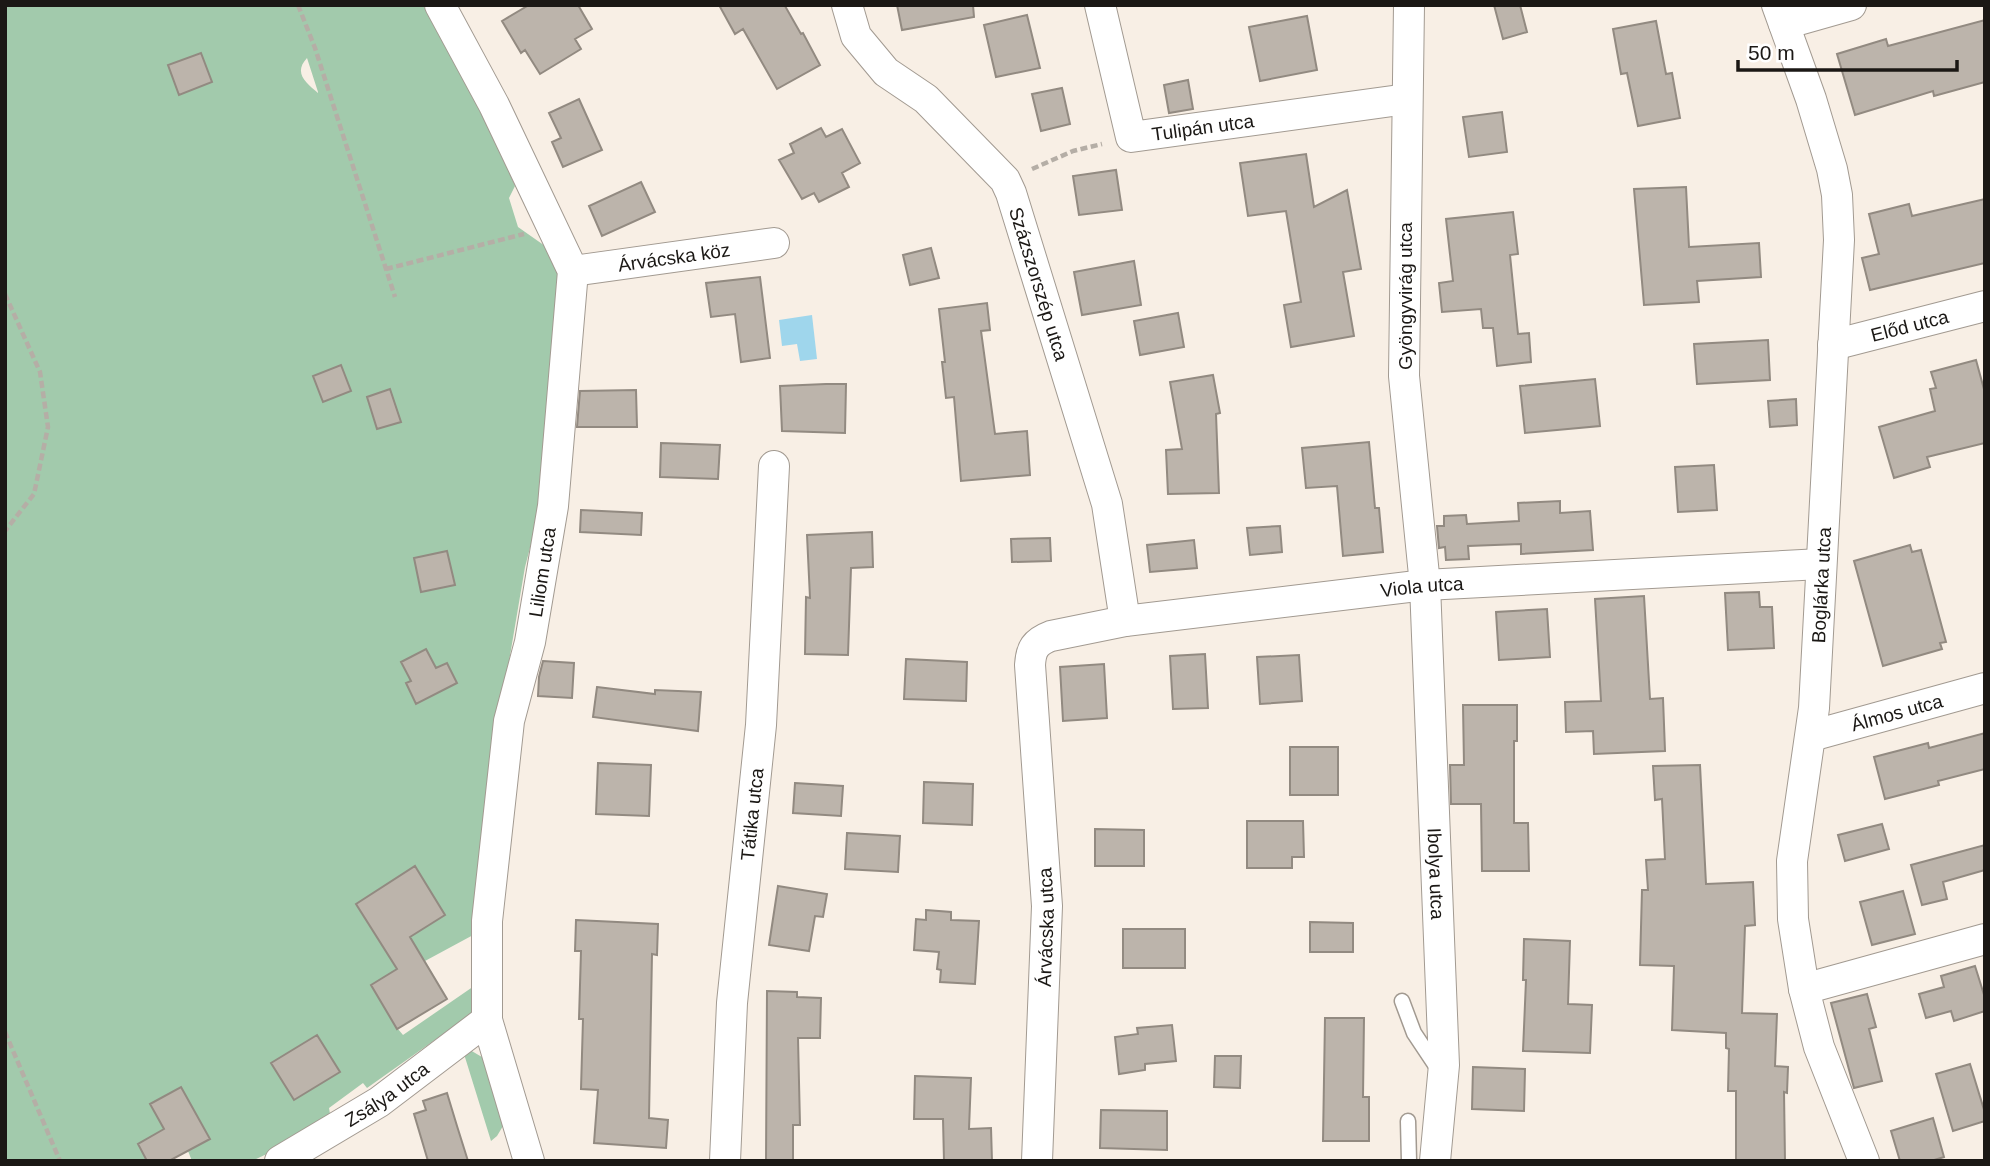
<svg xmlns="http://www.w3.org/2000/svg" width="1990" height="1166" font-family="Arial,sans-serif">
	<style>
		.green { fill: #a2caac; fill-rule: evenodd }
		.water { fill: #9fd6ec }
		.building { fill: #bcb4ab; stroke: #928a81; stroke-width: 2 }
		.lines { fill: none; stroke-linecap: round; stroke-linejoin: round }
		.lane-casing { stroke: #a29a91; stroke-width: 17 }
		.street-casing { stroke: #a29a91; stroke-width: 32 }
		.path { stroke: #b5aea6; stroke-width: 4.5; stroke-dasharray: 7 3.5; stroke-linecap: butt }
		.lane { stroke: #fff; stroke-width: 14 }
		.street { stroke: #fff; stroke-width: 30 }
		.labels { text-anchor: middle; stroke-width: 6; stroke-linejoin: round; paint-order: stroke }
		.street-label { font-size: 19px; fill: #1b1815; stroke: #fff }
	</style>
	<rect width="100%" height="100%" fill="#f8efe5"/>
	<path class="green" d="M5 5H423L483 109 515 186 509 198 518 227 555 253 564 274 543 498 525 567 496 738 483 864 476 878 475 934 425 961 447 999 398 1029 403 1035 477 984 480 1008 367 1088 363 1083 329 1108 330 1114 271 1152 252 1161H192L188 1151 169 1161H5ZM307 58 318 92V93C306 83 293 73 307 58Z
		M470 1050 487 1060 506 1121 497 1136 491 1141 464 1054Z"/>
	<path class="water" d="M812 315 817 359 800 361 797 344 782 346 779 320Z"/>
	<path class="building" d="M529 5H578L592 29 575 39 581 49 540 74 525 50 521 53 502 21Z
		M719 5H786L785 6 801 34 803 33 820 65 777 89 743 29 735 34Z
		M897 5H973L974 17 902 30Z
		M1494 5H1520L1527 32 1503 39Z
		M1027 15 1040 68 996 77 984 25Z
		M1307 16 1317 70 1260 81 1249 27Z
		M1985 20V82L1934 96 1933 91 1855 115 1837 54 1886 39 1888 46Z
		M1656 21 1666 74 1672 73 1680 118 1638 126 1627 73 1621 74 1613 29Z
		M201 53 212 82 179 95 168 65Z
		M1188 80 1193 109 1169 113 1164 85Z
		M1062 88 1070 124 1041 131 1032 94Z
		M579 99 602 150 563 167 552 142 561 138 549 113Z
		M1502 112 1507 152 1469 157 1463 117Z
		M821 128 826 137 842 129 860 163 842 173 849 187 819 202 814 193 802 199 779 160 794 153 790 144Z
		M1306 154 1314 207 1347 190 1361 269 1343 272 1354 336 1291 347 1284 305 1301 302 1286 211 1248 216 1240 163Z
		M1116 170 1122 210 1079 215 1073 176Z
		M641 182 655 212 602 236 589 206Z
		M1686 187 1689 247 1759 243 1761 277 1697 281 1699 302 1644 305 1634 189Z
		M1985 199V263L1870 290 1862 258 1879 254 1869 214 1909 204 1912 216Z
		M1513 212 1518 254 1510 255 1518 334 1529 333 1531 362 1497 366 1493 328H1483L1481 309 1442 312 1439 283 1453 281 1446 219Z
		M931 248 939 278 910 285 903 255Z
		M1134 261 1141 305 1082 315 1074 272Z
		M760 277 770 358 741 362 735 314 711 317 706 283Z
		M987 303 990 330 981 331 995 434 1027 431 1030 475 961 481 954 397 946 398 942 362H945L939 309Z
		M1178 313 1184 347 1140 355 1134 321Z
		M1768 340 1770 380 1697 384 1694 344Z
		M1976 360 1985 393V443L1927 457 1930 467 1894 478 1879 427 1935 411 1930 389 1936 388 1931 372Z
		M341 365 351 391 323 402 313 376Z
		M1213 375 1220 413 1216 414 1219 493 1168 494 1166 450 1182 449 1170 382Z
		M1595 379 1600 426 1525 433 1520 386Z
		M826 384H846L845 433 782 431 780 386Z
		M390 389 401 422 377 429 367 397Z
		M636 390 637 427H577L580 391Z
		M1796 399 1797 425 1770 427 1768 401Z
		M1369 442 1375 508H1379L1383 552 1343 556 1337 486 1306 488 1302 448Z
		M661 443 720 445 718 479 660 477Z
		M1714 465 1717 510 1678 512 1675 467Z
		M1560 501V513L1590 511 1593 550 1521 554V544L1468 546 1469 559 1446 560 1445 547 1439 548 1437 526H1444V516L1466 515 1467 524 1519 521 1518 503Z
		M581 510 642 513 641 535 580 532Z
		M1280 526 1282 552 1250 555 1247 528Z
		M872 532 873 567 851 568 848 655 805 654 806 597 810 598 807 535Z
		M1050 538 1051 561 1012 562 1011 539Z
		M1194 540 1197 568 1150 572 1147 545Z
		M1910 545 1912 552 1921 550 1946 642 1940 643 1942 649 1883 666 1854 561Z
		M447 551 455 585 421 592 414 558Z
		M1759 592 1760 607H1772L1774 648 1728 650 1725 593Z
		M1644 596 1650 699 1663 698 1665 751 1594 754 1593 731 1566 732 1565 702 1601 701 1595 599Z
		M1547 609 1550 657 1499 660 1496 612Z
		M426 649 436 668 447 663 457 683 416 704 406 683 411 681 401 662Z
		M1205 654 1208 708 1173 709 1170 656Z
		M1299 655 1302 701 1260 704 1257 657Z
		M906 659 967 662 966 701 904 699Z
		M543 661 574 663 572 698 538 696 539 677Z
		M1104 664 1107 718 1063 721 1060 667Z
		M597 687 655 694V690L701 692 698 731 593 717Z
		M1463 705H1517V741H1514V823H1528L1529 871H1482L1481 804H1451L1450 765H1464Z
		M1985 733V769L1938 781 1939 785 1885 799 1874 757 1928 743 1929 748Z
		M1290 747H1338V795H1290Z
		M598 763 651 765 649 816 596 814Z
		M1700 765 1706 884 1753 882 1755 925 1745 926 1742 1013 1777 1014 1775 1066 1788 1067 1787 1093 1784 1092 1785 1161H1736V1091H1728L1729 1049 1726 1048V1033L1672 1030 1674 966 1640 965 1642 890H1648L1646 860 1665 859 1662 799 1655 800 1653 766Z
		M924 782 973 784 972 825 923 823Z
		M795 783 843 786 841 816 793 813Z
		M1247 821H1303L1304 857H1292V868H1247Z
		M1882 824 1889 849 1845 861 1838 835Z
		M1095 829 1144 830V866H1095Z
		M847 833 900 836 898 872 845 869Z
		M1985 845V870L1943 882 1947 899 1922 905 1911 865Z
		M415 866 445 915 410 937 447 999 397 1029 371 985 397 969 356 904Z
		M778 886 827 894 823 917 815 916 809 951 769 945Z
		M1903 891 1915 934 1872 945 1860 902Z
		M926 910 951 912V920L979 921 975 984 940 982 941 970 937 969 939 952 914 950 916 919 926 920Z
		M576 920 658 924 657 955 652 954 649 1118 668 1120 666 1148 594 1143 598 1090 581 1089 583 1019H579L581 951H575Z
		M1310 922 1353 923V952H1310Z
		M1123 929H1185V968H1123Z
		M1524 939 1570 941 1568 1004 1592 1005 1590 1053 1523 1051 1526 980H1523Z
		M1975 966 1985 998V1011L1954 1021 1951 1011 1926 1018 1919 994 1944 987 1941 976Z
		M767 991 797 992V997L821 998 820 1038H798L800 1125H793V1161H766Z
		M1867 994 1876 1027 1869 1029 1882 1081 1854 1088 1831 1003Z
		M1325 1018H1364L1363 1097H1369V1141H1323Z
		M1172 1025 1176 1061 1145 1064V1070L1119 1074 1115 1037 1138 1034 1137 1028Z
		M317 1035 340 1072 294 1100 271 1063Z
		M1215 1056H1241L1240 1088 1214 1087Z
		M1970 1064 1985 1113V1121L1953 1131 1936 1074Z
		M1473 1067 1525 1069 1524 1111 1472 1109Z
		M915 1076 971 1078 969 1129 991 1128 992 1161H944L943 1119H914Z
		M181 1087 210 1139 169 1161H147L138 1144 164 1129 150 1104Z
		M447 1093 457 1126 468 1161H428L414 1114 426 1110 423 1101Z
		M1101 1110 1167 1111V1150L1100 1148Z
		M1933 1118 1944 1157 1931 1161H1900L1891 1131Z"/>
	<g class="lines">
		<g class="lane-casing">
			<path id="lane" d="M1402 1001 1414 1033 1438 1069
				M1408 1121 1409 1161"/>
		</g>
		<g class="street-casing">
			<g id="street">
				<path d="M440 5 494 105 573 271 553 506 530 642 509 721 487 921V1020L529 1161"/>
				<path id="s1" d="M847 5 856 36 886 72 926 99 1005 180 1011 193 1107 504 1125 621"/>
				<path id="s2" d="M1100 5 1131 137 1407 99"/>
				<path id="s3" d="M1409 5 1404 376 1425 585 1444 1065 1435 1161"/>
				<path d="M1777 5 1811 99 1832 169 1837 195 1839 240 1814 708 1792 861 1793 919 1804 989 1819 1047 1864 1161"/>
				<path d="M1784 24 1851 5"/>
				<path id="s4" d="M573 271 774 243"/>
				<path id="s5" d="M1833 345 1985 306"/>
				<path id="s6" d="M1811 736 1985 688"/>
				<path d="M1804 989 1985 939"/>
				<path id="s7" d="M280 1161 379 1102 487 1020"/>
				<path id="s8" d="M725 1161 732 1003 761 725 774 466"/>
				<path id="s9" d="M1037 1161 1047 906 1030 665C1031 649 1035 642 1051 636L1125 621 1425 585 1821 564"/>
			</g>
		</g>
		<path class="path" d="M298 5 315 48 395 297
			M1032 169 1073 151 1102 144
			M386 269 524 234
			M5 294 40 372 48 427 34 494 5 531
			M5 1032 60 1161"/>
		<use href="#lane" class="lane"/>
		<use href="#street" class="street"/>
	</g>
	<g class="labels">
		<g class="street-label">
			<text dy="7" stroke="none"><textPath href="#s2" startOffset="208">Tulipán utca</textPath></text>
			<text dy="7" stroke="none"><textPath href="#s4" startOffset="102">Árvácska köz</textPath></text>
			<text dy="7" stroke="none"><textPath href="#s1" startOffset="350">Százszorszép utca</textPath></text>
			<text transform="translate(1405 296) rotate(-90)" y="7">Gyöngyvirág utca</text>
			<text dy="7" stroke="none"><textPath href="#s5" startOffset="79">Előd utca</textPath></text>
			<text transform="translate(542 572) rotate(-81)" y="7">Liliom utca</text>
			<text transform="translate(1821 585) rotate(-87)" y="7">Boglárka utca</text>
			<text dy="7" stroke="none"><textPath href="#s9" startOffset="910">Viola utca</textPath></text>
			<text dy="7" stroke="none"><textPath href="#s6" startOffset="89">Álmos utca</textPath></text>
			<text dy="7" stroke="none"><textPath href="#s8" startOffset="348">Tátika utca</textPath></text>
			<text dy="7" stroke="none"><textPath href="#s3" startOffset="870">Ibolya utca</textPath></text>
			<text dy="7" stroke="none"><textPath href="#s9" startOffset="234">Árvácska utca</textPath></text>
			<text dy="7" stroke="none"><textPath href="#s7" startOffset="126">Zsálya utca</textPath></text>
		</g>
	</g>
	<rect width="1990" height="1166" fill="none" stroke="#1b1815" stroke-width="14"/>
	<path d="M1738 60v10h219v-10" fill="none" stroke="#1b1815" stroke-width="3.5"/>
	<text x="1748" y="60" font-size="21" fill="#1b1815" stroke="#ffffff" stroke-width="5" paint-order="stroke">50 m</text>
</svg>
